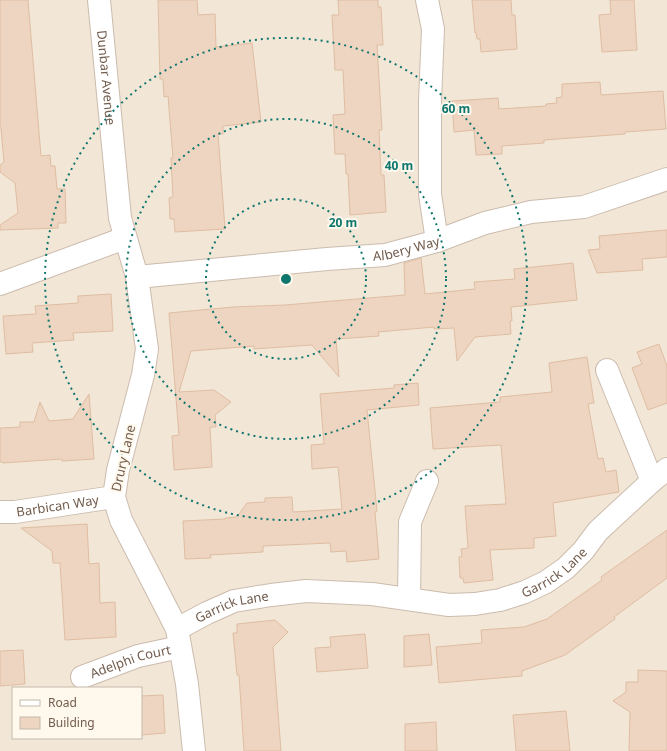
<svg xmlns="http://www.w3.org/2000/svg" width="667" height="751" font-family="'Noto Sans',sans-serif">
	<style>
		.residential { fill: #f2e6d6; fill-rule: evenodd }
		.building { fill: #eed5c1; stroke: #dfbda2 }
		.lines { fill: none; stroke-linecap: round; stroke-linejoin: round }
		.minor-casing { stroke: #ccbcae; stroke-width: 24 }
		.minor { stroke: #fff; stroke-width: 22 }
		.ring { fill: none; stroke: #0f766e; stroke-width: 2; stroke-dasharray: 2 4 }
		.labels { text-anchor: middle; stroke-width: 4; stroke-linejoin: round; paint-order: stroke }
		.street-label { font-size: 13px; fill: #725c4d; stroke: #fef8ed }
		.centre { fill: #0f766e; stroke: #fef8ed; stroke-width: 2 }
		.ring-label { font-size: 12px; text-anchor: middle; font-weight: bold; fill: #0f766e; stroke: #fef8ed; stroke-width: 4; stroke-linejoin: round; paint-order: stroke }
	</style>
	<rect width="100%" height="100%" fill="#fbf4e7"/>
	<path class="residential" d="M0 0H667V751H0ZM13 688H141V738H13Z"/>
	<path class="building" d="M0 0H28L41 156 50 155 51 166H55L57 189H65L66 223H58V228L0 230V225L18 213 15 183 0 172V165L4 162 1 128H0Z
		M158 0H197L198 15 215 14 216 47 252 43 261 122 223 126V134H218L225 229 175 232 174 219H170L169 198 173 197 171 158H173L168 96 164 97 163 79H160Z
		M338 0H378V7H381L383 45H377L382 130H379L381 175H384L386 212 350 215 348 174H346L345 154H335L333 115 345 114 343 70H335L332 15H339Z
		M472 0H511L512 15H515L517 49 481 52 480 39H477L476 33H475Z
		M610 0H634L637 50 602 52 599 15 611 14Z
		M600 82 601 95 663 91 666 129 625 132V134L544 140V143L502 146V154L476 155 474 130 454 132 452 101 498 98 499 109 546 106V104L557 103 556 98 562 97V84Z
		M667 230V257L642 259 643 270 597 273 588 250 600 249 599 236Z
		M421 258 425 294 475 289 474 282 515 279 514 269 573 263 577 300 511 307 512 321H510L511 334 475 337 457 361 454 328 434 329V327L378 332 379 336 336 339 339 377 312 345 254 349V346L191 351 179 392 214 390 231 402 215 415 216 427H210L212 467 174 470 172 436 179 435 169 313 233 307 285 305 405 295 404 263Z
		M111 294 113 331 73 333 74 340 32 343 33 352 6 354 3 316 36 314 35 306 78 303V296Z
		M659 344 667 366V403L648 410 632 368 642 364 637 352Z
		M587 357 594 403 588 404 598 459 603 458 606 472 616 470 619 492 553 503 556 536 534 538V548L490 550 493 580 464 583 463 578H460L459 557 462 556 461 549 468 548 465 506 506 504 501 445 433 449 430 408 500 402V397L552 392 549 363Z
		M418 383 419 405 367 410 377 511 375 512 379 559 347 562 346 551 331 552 330 543 263 546V552L210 555 211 558 185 559 183 521 225 519V518L237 517 247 503 265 502V498L292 497 293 512 342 509 338 467 312 469 311 445 324 444 320 394 394 388V385Z
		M89 394 94 459 62 461V459L3 463V462H0V428L20 427V422H34L40 402 49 421 73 419Z
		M87 524 89 564 99 563 100 603 115 602 116 637 65 640 60 563H53L52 551 21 528Z
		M667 530V578L614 617 615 619 565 655 522 671V676L439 683 436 647 482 643 481 630 524 627 547 619 602 580 601 577Z
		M275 620 288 632 273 647 281 751H244L239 675H237L233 633H237V624Z
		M365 634 368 668 317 672 315 648 331 647 330 637Z
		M429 634 432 665 404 667V636Z
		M23 650 25 684 0 686V651Z
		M638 670 667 671V751H629L630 712 613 701 626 692V682H638Z
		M163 695 165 733 141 735V696Z
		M566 711 570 751H516L513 715Z
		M436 722 437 751H405V724Z"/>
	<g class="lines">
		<g class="minor-casing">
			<g id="minor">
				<path id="s1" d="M99 0 120 218 137 277 147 349 143 375 118 470 114 497 121 520 177 629 187 684 194 751"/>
				<path d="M427 0 433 29 430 101V194L437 241"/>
				<path id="s2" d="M137 277 327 259 385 255 437 241 485 223 531 212 584 207 667 179"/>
				<path d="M0 284 125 238"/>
				<path d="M607 370 652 481"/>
				<path id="s3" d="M0 512H15L114 497"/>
				<path d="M409 599 410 522 427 481"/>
				<path id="s4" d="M177 629 207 613 234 601 271 595 306 591 372 594 449 605 475 604 500 600 525 592 546 582 566 568 583 551 598 531 652 481 667 469"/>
				<path id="s5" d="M82 677 138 656 180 647"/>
			</g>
		</g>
		<use href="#minor" class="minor"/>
	</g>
	<g class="ring">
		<circle cx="286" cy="279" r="80"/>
		<circle cx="286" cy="279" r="160"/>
		<circle cx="286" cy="279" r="241"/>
	</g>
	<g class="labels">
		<g class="street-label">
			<text dy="5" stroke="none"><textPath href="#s1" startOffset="78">Dunbar Avenue</textPath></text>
			<text dy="5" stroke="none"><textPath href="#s2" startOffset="271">Albery Way</textPath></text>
			<text transform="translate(123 458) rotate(-77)" y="5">Drury Lane</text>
			<text dy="5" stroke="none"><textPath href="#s3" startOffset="58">Barbican Way</textPath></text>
			<text dy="5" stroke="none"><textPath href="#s4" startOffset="393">Garrick Lane</textPath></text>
			<text dy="5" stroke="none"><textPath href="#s4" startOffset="60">Garrick Lane</textPath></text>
			<text dy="5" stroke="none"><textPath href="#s5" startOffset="51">Adelphi Court</textPath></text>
		</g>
	</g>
	<circle cx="286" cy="279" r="6" class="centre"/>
	<g class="ring-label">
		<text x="456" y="113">60 m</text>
		<text x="399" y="170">40 m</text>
		<text x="343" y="227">20 m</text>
	</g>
	<rect x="12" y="687" width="130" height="52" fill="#fef8ed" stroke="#c6baad"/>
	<rect x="20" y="700" width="20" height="6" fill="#ffffff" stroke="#c6baad"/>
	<text x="48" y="707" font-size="12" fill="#725c4d">Road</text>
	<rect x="20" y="717" width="20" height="12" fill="#eed5c1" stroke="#c6baad"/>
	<text x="48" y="727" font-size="12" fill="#725c4d">Building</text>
</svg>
